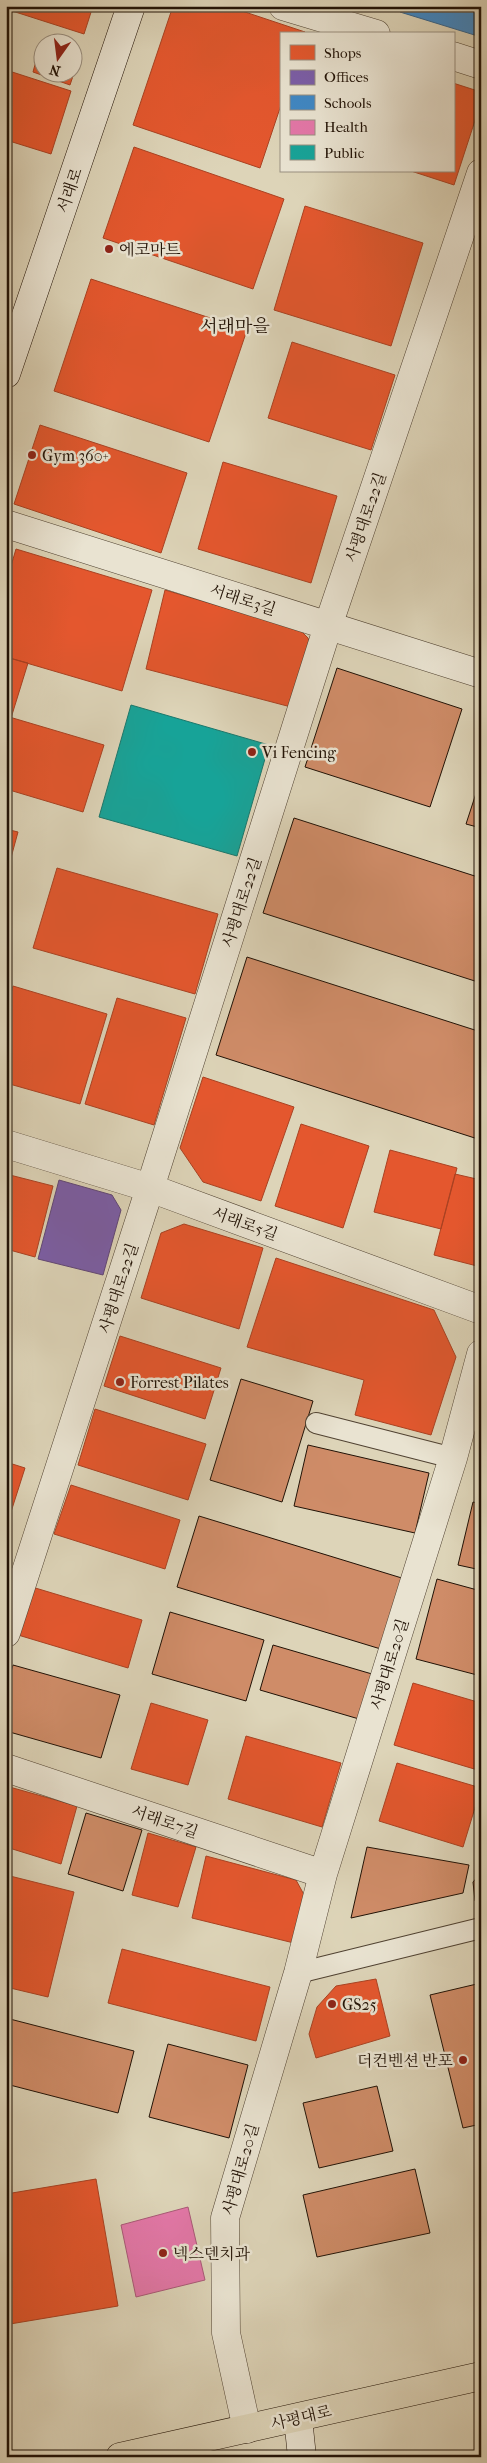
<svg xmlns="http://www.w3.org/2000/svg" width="487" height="2463" font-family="'IM FELL French Canon','Noto Serif KR',serif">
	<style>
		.shops { fill: #e4572e; stroke: #aa4222 }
		.offices { fill: #7b5ea7; stroke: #604777 }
		.schools { fill: #3f88c5; stroke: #36658c }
		.health { fill: #e377a8; stroke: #a95977 }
		.public { fill: #17a398; stroke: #1a786c }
		.building { fill: #cf8c68; stroke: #211206 }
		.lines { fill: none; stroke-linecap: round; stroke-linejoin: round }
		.lane-casing { stroke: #504232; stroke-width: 22 }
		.street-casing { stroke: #504232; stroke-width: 29 }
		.secondary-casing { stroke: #211206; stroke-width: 29 }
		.primary-casing { stroke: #211206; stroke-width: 29 }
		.lane { stroke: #e9e3d1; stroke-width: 20 }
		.street { stroke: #e9e3d1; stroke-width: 28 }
		.secondary { stroke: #e9e3d1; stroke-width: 28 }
		.primary { stroke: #ddd4b8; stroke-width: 28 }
		.poi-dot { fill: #8f2418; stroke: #e9e3d1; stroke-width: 2 }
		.labels { text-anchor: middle; stroke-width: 5; stroke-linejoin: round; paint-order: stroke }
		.street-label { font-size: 16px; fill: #211206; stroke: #e9e3d1 }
		.poi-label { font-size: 16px; fill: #211206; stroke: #e9e3d1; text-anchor: start }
		.neighbourhood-label { font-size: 18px; fill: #211206; stroke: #e9e3d1 }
	</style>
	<rect width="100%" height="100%" fill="#ddd4b8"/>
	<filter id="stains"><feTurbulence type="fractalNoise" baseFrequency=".004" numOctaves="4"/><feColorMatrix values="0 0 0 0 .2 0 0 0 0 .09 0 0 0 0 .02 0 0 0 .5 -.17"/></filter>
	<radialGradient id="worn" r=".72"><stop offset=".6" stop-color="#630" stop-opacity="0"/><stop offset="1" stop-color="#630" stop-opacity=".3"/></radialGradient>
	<path class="shops" d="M6 6H93L84 34 6 9Z
		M173 6H227L305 32 281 34V105L260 168 133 125Z
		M36 61 42 63V72L74 73 70 85 33 72Z
		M6 70 71 91 51 154 6 140Z
		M453 83 481 92V102L454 185 411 171H453Z
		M134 147 284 199 253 289 103 238Z
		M305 206 423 243 391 346 274 310Z
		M91 279 247 330 209 442 54 391Z
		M292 342 395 375 371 450 268 418Z
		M40 425 187 473 161 553 14 504Z
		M223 462 337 496 311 583 198 549Z
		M16 549 152 590 122 691 6 657V583Z
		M165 590 300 630 308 638 311 647 291 707 146 669Z
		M6 657 28 663 11 718 6 716Z
		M6 716 104 745 83 812 6 789Z
		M6 829 18 832 6 876Z
		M57 868 218 914 195 994 33 948Z
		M13 986 107 1014 80 1104 6 1083V1010Z
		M117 998 186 1018 154 1125 85 1104Z
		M203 1077 294 1107 261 1201 203 1182 180 1148Z
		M301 1124 369 1146 343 1228 275 1206Z
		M390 1150 457 1168 441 1229 374 1212Z
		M6 1174 53 1186 35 1257 6 1249Z
		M455 1174 481 1180V1267L434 1255Z
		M184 1224 263 1248 239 1329 141 1298 161 1233Z
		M276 1258 434 1310 456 1357 431 1435 355 1415 364 1380 247 1347Z
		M120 1336 221 1368 205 1419 104 1386Z
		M95 1409 206 1444 188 1500 78 1465Z
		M6 1462 25 1468 10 1515 6 1514Z
		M71 1485 180 1520 165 1569 54 1534Z
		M32 1587 142 1620 128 1668 18 1635Z
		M413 1683 481 1703V1771L394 1745Z
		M151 1703 208 1720 188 1785 131 1769Z
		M246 1736 341 1763 322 1827 228 1799Z
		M397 1763 481 1788 463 1847 379 1821Z
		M6 1786 77 1806 61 1864 6 1847Z
		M148 1833 196 1847 178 1907 132 1895Z
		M206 1856 296 1880 308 1902 298 1944 192 1918Z
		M6 1875 74 1892 48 1997 6 1987Z
		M122 1949 270 1987 256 2041 108 2003Z
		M376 1979 390 2036 316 2058 309 2034 317 2007 336 1986Z
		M96 2179 118 2306 10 2324 6 2303V2194Z"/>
	<path class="offices" d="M59 1180 112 1195 121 1210 103 1275 38 1259Z"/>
	<path class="schools" d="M402 6H481V37L400 12Z"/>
	<path class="health" d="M188 2207 205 2280 136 2297 121 2225Z"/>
	<path class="public" d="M131 705 269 745 237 856 99 817Z"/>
	<path class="building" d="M337 668 462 709 430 807 305 767Z
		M481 778V828L466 824Z
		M294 818 481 878V983L263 913Z
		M247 957 481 1032V1140L216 1055Z
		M241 1379 313 1401 282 1502 210 1480Z
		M308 1445 429 1473 415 1533 294 1506Z
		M473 1502 481 1504V1570L458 1565Z
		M199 1516 405 1579 384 1650 177 1587Z
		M437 1579 481 1591V1676L416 1659Z
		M170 1612 264 1640 246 1701 152 1674Z
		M273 1645 372 1674 359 1719 260 1690Z
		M13 1665 120 1695 101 1758 6 1731V1689Z
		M86 1813 142 1830 123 1891 68 1874Z
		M367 1847 469 1865 463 1893 351 1918Z
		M481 1873V1901H475L473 1882Z
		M481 1983V2124L463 2128 430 1995Z
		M6 2018 134 2051 118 2113 6 2084Z
		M168 2044 248 2065 229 2138 149 2117Z
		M377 2086 393 2151 319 2168 303 2103Z
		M415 2169 430 2233 317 2257 303 2195Z"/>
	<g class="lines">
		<g class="lane-casing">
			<path id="lane" d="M316 1423 453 1458
				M298 1973 481 1928"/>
		</g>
		<g class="street-casing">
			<path id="street" d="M283 6 376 34
				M453 56 481 65
				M6 524 481 674
				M6 1144 150 1188 481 1310
				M6 1633 150 1188 328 626 481 173
				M6 1768 323 1874
				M247 2429 226 2333 225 2218 298 1973 323 1874 453 1458 481 1354"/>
		</g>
		<g class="secondary-casing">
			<path id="secondary" d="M6 374 131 6
				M298 2418 302 2457"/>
		</g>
		<g class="primary-casing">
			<path id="primary" d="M120 2457 481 2376"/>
		</g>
		<use href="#lane" class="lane"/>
		<use href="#street" class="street"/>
		<use href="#secondary" class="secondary"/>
		<use href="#primary" class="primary"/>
	</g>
	<g class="poi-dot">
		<circle cx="109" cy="249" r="5"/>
		<circle cx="32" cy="455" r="5"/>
		<circle cx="252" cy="752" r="5"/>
		<circle cx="120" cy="1382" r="5"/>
		<circle cx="332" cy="2004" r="5"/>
		<circle cx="463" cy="2060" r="5"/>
		<circle cx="163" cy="2253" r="5"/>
	</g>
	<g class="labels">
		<g class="street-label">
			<text transform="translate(69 190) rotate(-71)" y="6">서래로</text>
			<text transform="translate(365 517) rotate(-71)" y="6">사평대로22길</text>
			<text transform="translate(243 599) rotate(18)" y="6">서래로3길</text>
			<text transform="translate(241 902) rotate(-72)" y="6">사평대로22길</text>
			<text transform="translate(245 1223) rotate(20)" y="6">서래로5길</text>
			<text transform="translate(118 1288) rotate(-72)" y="6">사평대로22길</text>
			<text transform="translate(389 1664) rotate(-73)" y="6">사평대로20길</text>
			<text transform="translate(165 1821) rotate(19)" y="6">서래로7길</text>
			<text transform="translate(240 2169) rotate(-74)" y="6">사평대로20길</text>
			<text transform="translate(301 2417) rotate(-13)" y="6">사평대로</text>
		</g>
		<g class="poi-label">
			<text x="119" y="255">에코마트</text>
			<text x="42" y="461">Gym 360+</text>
			<text x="262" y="758">Vi Fencing</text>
			<text x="130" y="1388">Forrest Pilates</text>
			<text x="342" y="2010">GS25</text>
			<text x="453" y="2066" text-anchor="end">더컨벤션 반포</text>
			<text x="173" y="2259">넥스덴치과</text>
		</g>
		<g class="neighbourhood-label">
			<text x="235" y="332">서래마을</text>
		</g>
	</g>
	<rect width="487" height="2463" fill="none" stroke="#ddd4b8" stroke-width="25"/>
	<rect x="8" y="8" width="472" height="2448" fill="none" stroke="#211206" stroke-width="2.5"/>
	<rect x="12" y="12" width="462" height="2438" fill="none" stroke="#211206"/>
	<rect x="280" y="32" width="175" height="140" fill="#e9e3d1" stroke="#998f80"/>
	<rect x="290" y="45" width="25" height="15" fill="#e4572e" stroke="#998f80"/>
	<text x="324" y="58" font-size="15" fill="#211206">Shops</text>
	<rect x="290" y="70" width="25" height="15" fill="#7b5ea7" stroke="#998f80"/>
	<text x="324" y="82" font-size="15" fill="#211206">Offices</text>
	<rect x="290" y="95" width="25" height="15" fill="#3f88c5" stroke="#998f80"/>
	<text x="324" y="108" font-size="15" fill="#211206">Schools</text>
	<rect x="290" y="120" width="25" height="15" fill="#e377a8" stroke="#998f80"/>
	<text x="324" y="132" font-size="15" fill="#211206">Health</text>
	<rect x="290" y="145" width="25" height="15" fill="#17a398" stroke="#998f80"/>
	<text x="324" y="158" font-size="15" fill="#211206">Public</text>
	<g transform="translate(58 58) rotate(194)"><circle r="24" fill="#e9e3d1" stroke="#998f80"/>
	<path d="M0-4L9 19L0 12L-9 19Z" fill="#8f2418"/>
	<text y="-8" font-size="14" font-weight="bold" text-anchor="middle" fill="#211206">N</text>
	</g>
	<rect width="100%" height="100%" filter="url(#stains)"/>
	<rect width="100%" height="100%" fill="url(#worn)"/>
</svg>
